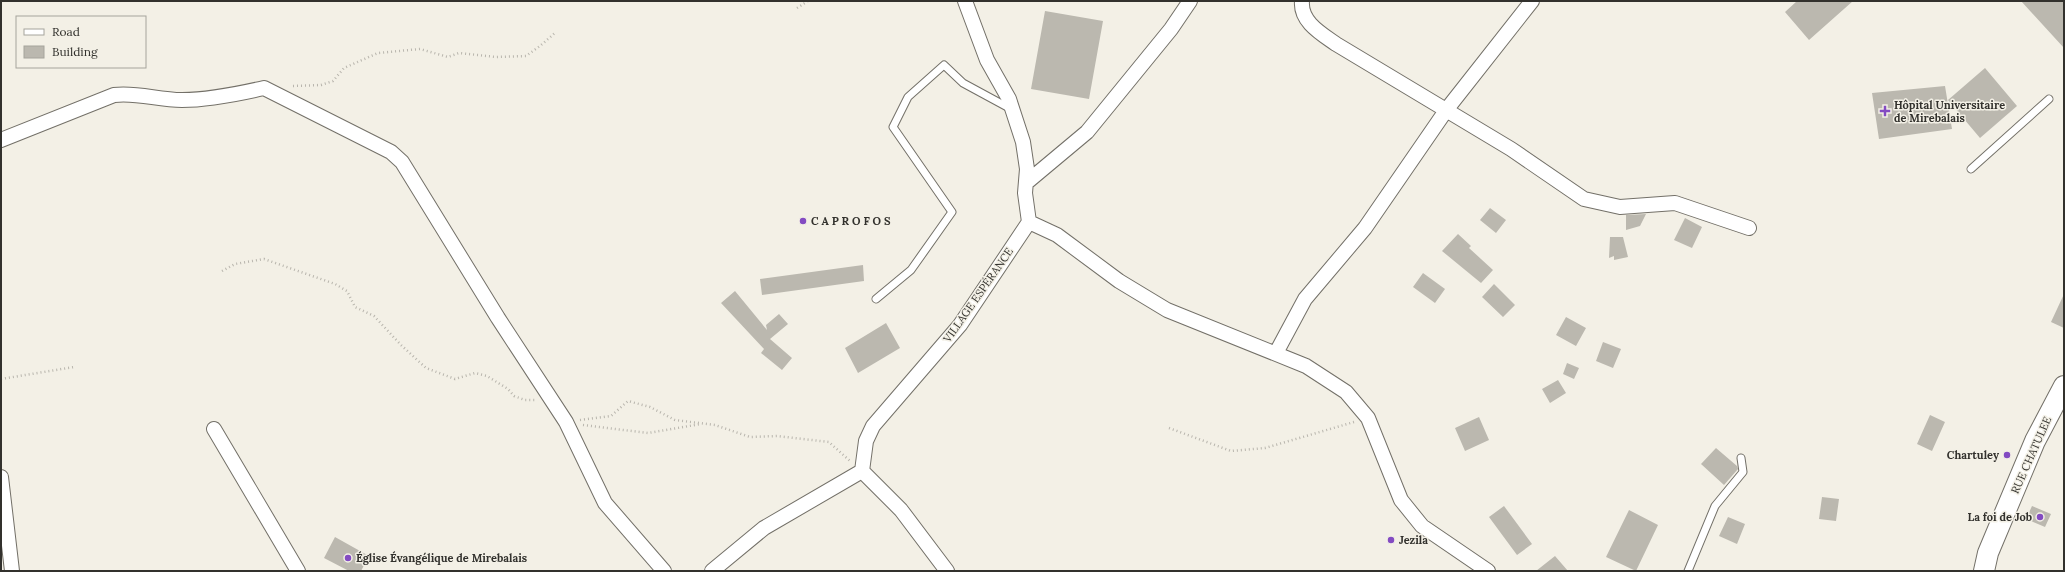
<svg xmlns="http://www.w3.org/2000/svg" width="2065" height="572" font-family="Lora,serif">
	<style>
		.building { fill: #bbb8af }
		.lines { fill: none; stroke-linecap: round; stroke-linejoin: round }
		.service-casing { stroke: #737068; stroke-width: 9 }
		.minor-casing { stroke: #737068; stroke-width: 16 }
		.secondary-casing { stroke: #737068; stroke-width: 22 }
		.path { stroke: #b8b5ad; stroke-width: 2.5; stroke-dasharray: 1 3; stroke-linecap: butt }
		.service { stroke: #fff; stroke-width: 7 }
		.minor { stroke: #fff; stroke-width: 14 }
		.secondary { stroke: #fff; stroke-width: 20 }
		.poi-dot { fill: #834bc2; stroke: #f3f0e6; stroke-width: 1.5 }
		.labels { text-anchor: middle; stroke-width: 3; stroke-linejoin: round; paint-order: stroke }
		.poi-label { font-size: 11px; font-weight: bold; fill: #32312d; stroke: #f3f0e6; text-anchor: start }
		.street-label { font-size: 11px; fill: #32312d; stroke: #f3f0e6 }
	</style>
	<rect width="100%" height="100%" fill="#f3f0e6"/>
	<path class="building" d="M1797 1H1853L1809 40 1785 12Z
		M2021 1H2064V48Z
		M1045 11 1103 21 1089 99 1031 89Z
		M1985 68 2017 106 1980 138 1948 100Z
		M1945 86 1952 129 1879 139 1872 93Z
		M1490 208 1506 220 1496 233 1480 220Z
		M1646 214 1640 226 1626 230V215Z
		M1685 218 1702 227 1692 248 1674 240Z
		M1458 234 1471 246 1469 248 1493 270 1481 283 1442 251Z
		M1610 237H1623L1628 257 1614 260V256L1609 258Z
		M863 265 864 281 762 295 760 279Z
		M1423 273 1445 289 1435 303 1413 287Z
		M1494 284 1515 305 1503 317 1482 297Z
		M735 291 767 330 766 325 779 314 788 324 770 339 792 358 782 370 761 353 764 349 721 303Z
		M2064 294V328L2051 322Z
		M1566 317 1586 328 1576 346 1556 335Z
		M886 323 900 348 858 373 845 348Z
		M1603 342 1621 349 1613 368 1596 361Z
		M1567 363 1579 368 1574 379 1563 374Z
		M1558 380 1566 393 1550 403 1542 389Z
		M1930 415 1945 422 1932 451 1917 444Z
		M1479 417 1489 440 1465 451 1455 428Z
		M1716 448 1737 466 1738 469 1724 485 1701 464Z
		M1822 497 1839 499 1836 521 1819 519Z
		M1504 506 1532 544 1517 555 1489 517Z
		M2032 506 2051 514 2045 527 2026 519Z
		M1629 510 1658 525 1636 571 1606 557Z
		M1728 517 1745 524 1737 544 1719 536Z
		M335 537 369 556 361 571H349L324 558Z
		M1555 556 1568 571H1536Z"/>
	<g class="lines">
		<g class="service-casing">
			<path id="service" d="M1971 169 2049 99
				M876 299 911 270 952 212 893 127 908 97 944 65 963 83 1011 109
				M1688 571 1715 506 1743 472 1741 458"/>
		</g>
		<g class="minor-casing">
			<path id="minor" d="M1302 1C1300 22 1322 34 1336 44L1511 149 1584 199 1620 207 1675 203 1749 228
				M1 140 114 95C137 92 158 100 182 100 209 100 238 94 264 88L391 152 402 162 498 318 566 422 605 503 664 571
				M1026 183 1087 132 1171 29 1190 1
				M1029 222 1057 235 1119 281 1167 310 1306 366 1346 392 1368 418 1401 500 1422 526 1488 571
				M1276 353 1305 299 1365 228 1447 109 1532 1
				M214 429 298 571
				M1 477 12 571
				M712 571 764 528 862 471
				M947 571 901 510 862 471 866 441 873 426 960 325 1029 222 1025 193 1027 169 1023 142 1009 99 987 60 965 1"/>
		</g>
		<g class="secondary-casing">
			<path id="secondary" d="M1984 571 1988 553 2035 441 2064 386"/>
		</g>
		<path class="path" d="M797 8 808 1
			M293 86 321 85 333 81 344 68 378 53 420 49 448 57 459 53 496 57 526 56 540 46 556 32
			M222 271 235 264 264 259 335 284 347 291 355 307 374 316 401 345 426 368 455 379 475 373 487 376 508 389 514 396 525 400H535
			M1 379 74 367
			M580 420 611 416 628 401 650 407 675 420 715 425 750 437 777 436 829 442 850 461
			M583 425 648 433 701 424
			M1169 428 1231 451 1265 448 1354 422"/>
		<use href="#service" class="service"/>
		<use href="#minor" class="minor"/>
		<use href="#secondary" class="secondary"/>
	</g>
	<g class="poi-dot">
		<path d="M1883 105h4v4h4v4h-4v4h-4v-4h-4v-4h4z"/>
		<circle cx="803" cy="221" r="4"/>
		<circle cx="2007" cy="455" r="4"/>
		<circle cx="2040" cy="517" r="4"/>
		<circle cx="1391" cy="540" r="4"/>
		<circle cx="348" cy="558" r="4"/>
	</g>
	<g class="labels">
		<g class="poi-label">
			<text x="1894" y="109">Hôpital Universitaire<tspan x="1894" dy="13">de Mirebalais</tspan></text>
			<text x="811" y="225">C A P R O F O S</text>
			<text x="1999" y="459" text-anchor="end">Chartuley</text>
			<text x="2032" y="521" text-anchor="end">La foi de Job</text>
			<text x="1399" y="544">Jezila</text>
			<text x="356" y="562">Église Évangélique de Mirebalais</text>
		</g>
		<g class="street-label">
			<text transform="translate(978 295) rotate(-55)" y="4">VILLAGE ESPÉRANCE</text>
			<text transform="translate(2031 455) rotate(-66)" y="4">RUE CHATULEE</text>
		</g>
	</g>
	<rect width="2065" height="572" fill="none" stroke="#32312d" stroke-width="4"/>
	<rect x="16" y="16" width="130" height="52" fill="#f3f0e6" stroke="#a6a49c"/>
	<rect x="24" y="29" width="20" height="6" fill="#ffffff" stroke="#a6a49c"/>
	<text x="52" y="36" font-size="12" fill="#32312d">Road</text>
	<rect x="24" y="46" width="20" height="12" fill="#bbb8af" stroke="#a6a49c"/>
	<text x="52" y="56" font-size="12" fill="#32312d">Building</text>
</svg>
